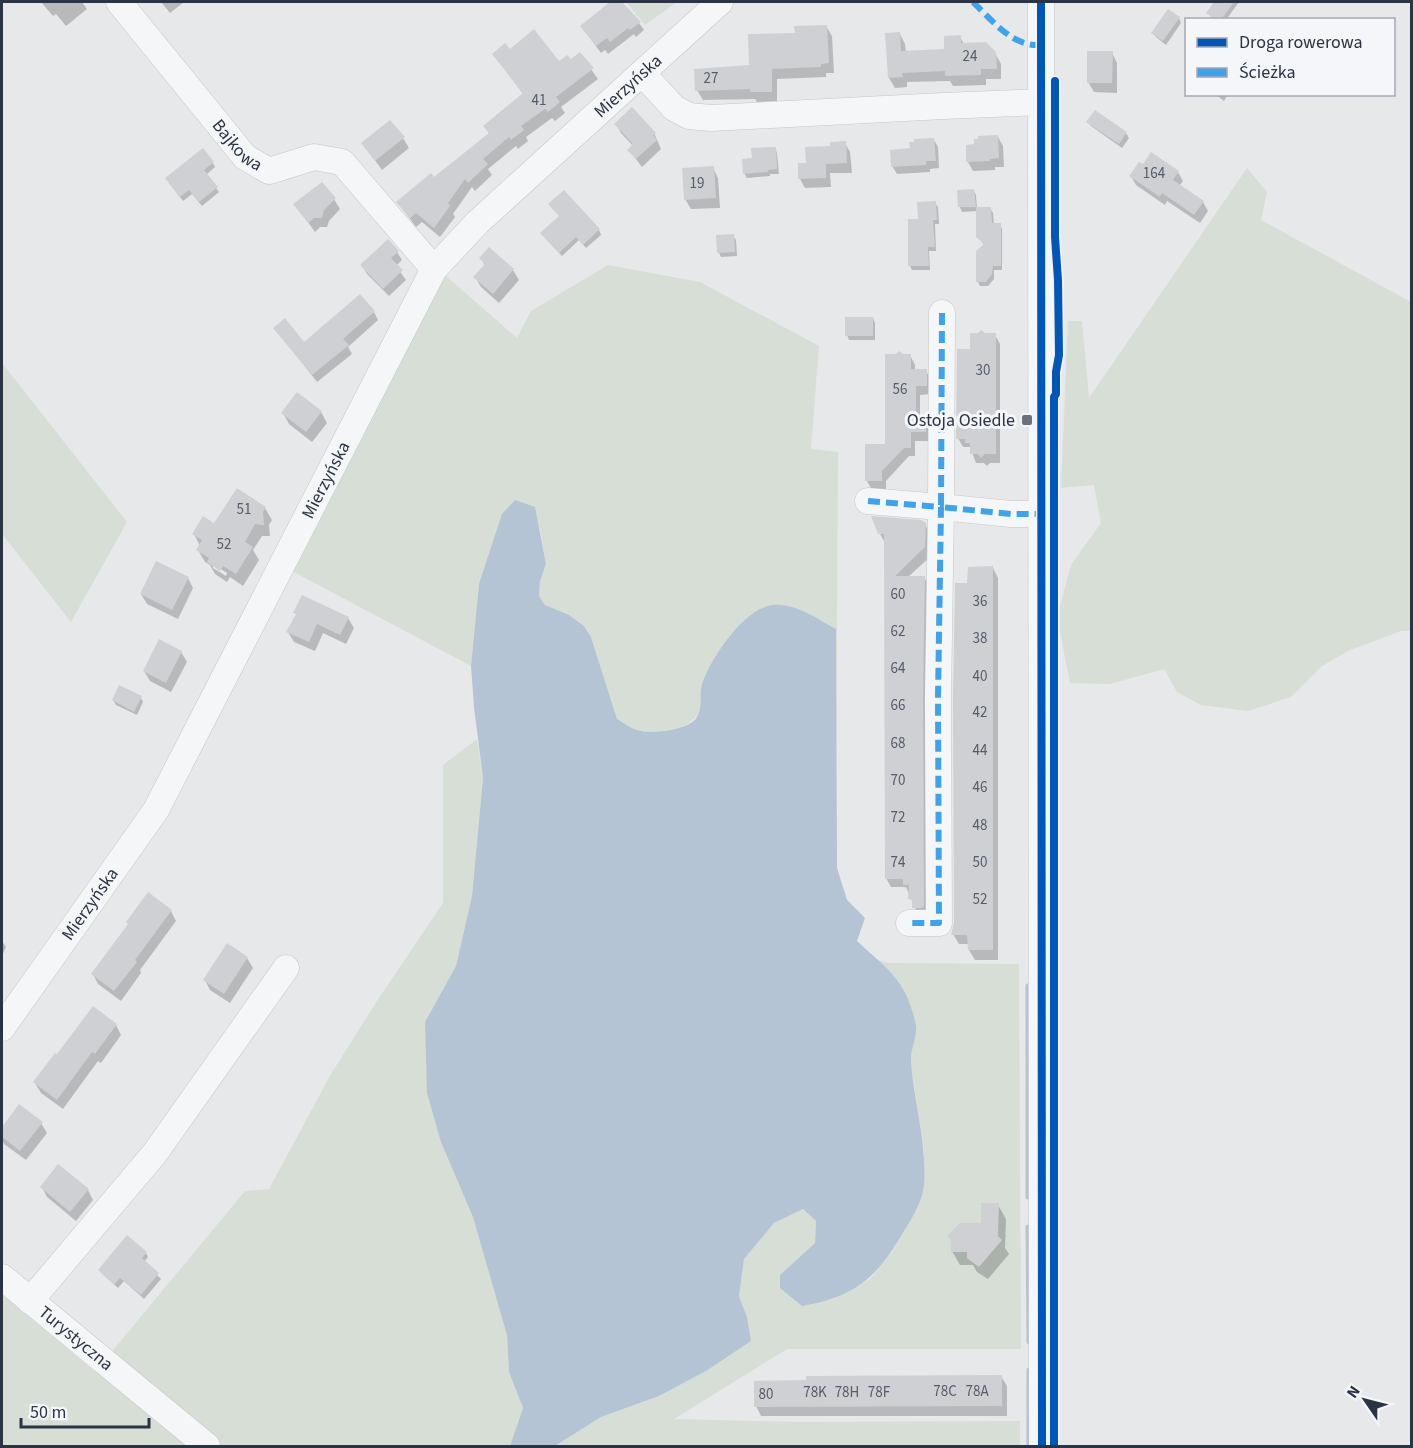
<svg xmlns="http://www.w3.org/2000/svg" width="1413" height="1448" font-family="'Source Sans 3',sans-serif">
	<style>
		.green { fill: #d6ded6 }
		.water { fill: #b4c4d5 }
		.shadow { fill: #0003; fill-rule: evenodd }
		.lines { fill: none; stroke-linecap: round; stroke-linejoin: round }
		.stream { stroke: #b4c4d5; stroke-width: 5 }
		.building { fill: #ced0d3 }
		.minor-casing { stroke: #c4c6c8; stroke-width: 27 }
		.minor { stroke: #f5f6f7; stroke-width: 26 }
		.quiet { stroke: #3ea3ec; stroke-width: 6; stroke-dasharray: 12 6; stroke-linecap: butt }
		.cycleway-casing { stroke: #f4f6f9; stroke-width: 11 }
		.cycleway { stroke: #0057b8; stroke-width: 8 }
		.poi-dot { fill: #6c737f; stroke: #f4f6f9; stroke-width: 2 }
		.labels { text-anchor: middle; stroke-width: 6; stroke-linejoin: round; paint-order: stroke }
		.number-label { font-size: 15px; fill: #545c69 }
		.street-label { font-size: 18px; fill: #2b3445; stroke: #f4f6f9 }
		.poi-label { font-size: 18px; fill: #2b3445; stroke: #f4f6f9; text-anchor: end }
	</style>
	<rect width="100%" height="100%" fill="#e6e8ea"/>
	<path class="green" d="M626 2H677L645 25Z
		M1247 168 1267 192 1261 220 1411 302V631H1401L1350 650 1322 666 1291 697 1248 711 1201 705 1177 692 1164 669 1110 684 1070 683 1057 617 1071 565 1101 523 1094 485 1061 488 1068 321H1082L1089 398Z
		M608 265 700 282 819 346 811 449 838 452 836 788 837 868 741 624C726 642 712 659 703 681 699 690 704 700 701 708 694 730 658 736 637 730 631 728 624 722 617 719L591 637 584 626 545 605 539 596 540 581 546 564 540 528 479 584 471 666 292 571 445 275 517 338 531 311Z
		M2 363 127 522 71 622 2 534Z
		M477 739 483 778 472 896 456 966 425 1022 507 1335 509 1372 523 1408 510 1446H2V1294L95 1372 245 1191 269 1189 331 1074 377 1001 443 903V765Z
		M878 960 887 963 1019 964 1021 1349H787L674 1419 799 1422 1020 1421V1446H555L601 1417 659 1396 706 1371 747 1317 739 1296 744 1259 774 1223 803 1209 816 1221 815 1243 780 1275 802 1305 826 1301 848 1292 871 1278 893 1251 917 1209 924 1187V1152L910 1059 916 1026 895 977Z"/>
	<path class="water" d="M515 500 535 507 546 564 540 581 539 596 545 605 569 615 584 626 591 637 617 719C623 722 630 728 637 730 651 735 690 730 697 717 704 705 698 693 703 681 713 656 743 610 772 605 794 602 818 619 836 629L837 868 847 900 865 918 857 941C876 959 898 974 908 999 911 1007 915 1018 916 1026 917 1038 910 1050 911 1062 914 1103 927 1143 924 1185 922 1202 913 1217 904 1231 878 1277 855 1297 802 1306L780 1288V1275L815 1243 816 1221 803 1209 774 1223 744 1259 739 1296 747 1317 751 1341 706 1371 659 1396 601 1417 555 1446H510L523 1408 509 1372 507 1335 473 1217 441 1142 427 1093 425 1022 456 966 472 896 483 778 474 707 471 666 479 584 502 514Z"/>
	<path class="shadow" d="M41 2H82L87 9 66 26 56 14 53 16Z
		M161 2H184L170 13Z
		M1216 2H1239L1226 20H1214L1208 13Z
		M1179 18 1181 23 1166 45 1156 37 1153 33Z
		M639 23 644 30 636 37 634 34 608 54 605 50 601 53 587 34Z
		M826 26 832 36 834 73H826V77L777 79V101L757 102 755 99 703 100 697 90 751 66Z
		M900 34 905 44 906 52 946 50 960 37 964 44 995 53 1001 64V79H986V85L953 86 950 81 907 82V87L895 88 889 78Z
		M509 51 559 64 571 62 580 54 598 79 561 107 565 113 555 121 552 118 526 137 528 141 518 149 516 146 488 169 492 175 475 191 472 187 453 214 455 217 440 237 422 222 416 227 398 202 434 179 490 135 485 127 524 95 494 55Z
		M1112 53 1117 63V93L1094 92 1088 82Z
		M1215 94H1228L1224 101Z
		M1088 122 1126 133 1129 138 1122 148 1091 126Z
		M616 124 654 133 661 149 642 167 629 150 633 146 621 133Z
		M998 137 1003 146 1004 167H995V170L973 171 968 162Z
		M403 138 409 148 382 170 363 144Z
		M934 140 938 147 939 168 930 169V172L897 174 892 166 911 150Z
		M845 143 850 152 852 173H830L831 187 805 188 800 179 808 164 831 147Z
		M775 148 777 153 779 174H770V176L747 178 744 173 754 160Z
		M213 163 215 167 206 175 219 192 202 206 192 194 183 201 169 183Z
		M713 168 718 178 720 208 691 209 685 199Z
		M1178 172 1183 181 1179 186 1203 202 1208 211 1200 223 1167 201 1165 205 1136 185 1131 176Z
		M974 191 976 195 977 208H990L993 213 994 224H1000L1002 229V270H994V279L988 286H980L978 282 984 245 978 236V211L962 212 960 207 959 192Z
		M334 199 340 209 329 221 327 227H320L315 232 295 204Z
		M935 203 938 207 939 224H935L936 251H929L930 270H912L910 266 919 220Z
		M599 230 601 235 586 248 579 240 562 256 545 238Z
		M733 236 736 240 737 256 721 257 719 253Z
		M489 249 513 270 519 280 499 303 481 287 475 277 485 266 481 258Z
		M397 252 402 260 396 266 406 280 389 296 367 274 362 265Z
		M374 312 378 320 348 347 352 354 317 382 275 328 304 344Z
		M873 318 875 323V340H849L847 335Z
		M984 334 995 335 1000 344V463H990L987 466 984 463H976L970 447H963L958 438 971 350Z
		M902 355H910L915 365V371H926L931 380V394L920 395V417H926L931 427V441H915V456H909L886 481V490H872L867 481 886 446Z
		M321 412 327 423 312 442 289 424 283 413Z
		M265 508 272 520 269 525 270 536H262L253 550 259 560 243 586 230 577 227 582 215 574 210 565 205 562 198 550 200 546 194 534 215 525ZM213 564 227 573 226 576 213 568Z
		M925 524 930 534V557L908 577H924L929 586 928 916 919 917 906 887H891L886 878 885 543 880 534Z
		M993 568 998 578V960H975L969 950V944H959L953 934Z
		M188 578 193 588 178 619 147 604 141 594Z
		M295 612 348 618 354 628 346 644 323 633 315 651 294 642 288 632 297 616Z
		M181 652 187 662 171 692 150 681 144 671Z
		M141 698 143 702 137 715 116 705 113 700Z
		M171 911 176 921 140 970 141 973 121 1001 98 984 93 974Z
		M2 941 6 947 2 956Z
		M247 958 253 968 230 1003 210 990 205 980Z
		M116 1025 121 1035 101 1063 98 1061 63 1109 41 1093 35 1083Z
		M19 1106 41 1123 47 1133 26 1160 4 1144 2 1139V1130Z
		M42 1187 88 1190 93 1200 76 1221 47 1197Z
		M998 1205 1006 1219 1005 1248 1009 1254 988 1279 977 1272 973 1265H960L952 1251V1242L949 1236 982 1225Z
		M146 1253 148 1257 144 1262 161 1279 144 1299 124 1281 118 1288 99 1270Z
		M1001 1376 1007 1386V1416H761L756 1406Z"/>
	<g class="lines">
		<path class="stream" d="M1028 986V1197
			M1028 1227 1029 1342
			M1029 1446V1370"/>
	</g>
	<path class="building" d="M610 2H622L641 22 630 30 628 28 610 42 607 38 596 46 580 26Z
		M1214 2H1234L1221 20H1216L1206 13Z
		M1168 9 1180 17 1163 41 1151 33Z
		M827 25 829 63 821 64V67L772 69V92H750V89L695 91 694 69 749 65 748 34 795 33 794 26Z
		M534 29 559 61 567 55 571 59 580 52 594 68 556 97 560 102 548 112 545 109 521 126 524 130 511 140 509 137 483 159 488 164 468 183 465 179 448 203 450 206 434 228 416 213 410 218 396 202 431 173 434 177 489 133 483 126 523 93 492 54 505 43 510 49Z
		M900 32 901 51 944 49V36L961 35V43L986 42 996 52 997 69H981V75L945 76V71L902 73 903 77 888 78 885 33Z
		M1087 51H1113L1112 83H1087Z
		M632 107 656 133 653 135 657 140 636 159 627 150 633 144 614 124Z
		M1095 110 1127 132 1119 144 1086 122Z
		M390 120 405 137 375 161 361 143Z
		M998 135 999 158 990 159V161L966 162V145L974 144V139H978V136Z
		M934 138 936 161H926V165L891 167 890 150 910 148 909 142H914V139Z
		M846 141 847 163 826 164V178L798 179V163H806L805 147 830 146V142Z
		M776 147 777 169 768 170V172L743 174 742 159 752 158 751 148Z
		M203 148 214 162 204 170 218 187 199 202 189 190 180 197 165 178Z
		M1151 152 1179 171 1173 180 1204 201 1194 215 1162 193 1160 197 1129 176 1139 162 1143 164Z
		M714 166 716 198 684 200 682 168Z
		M322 182 336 198 324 210 322 218H314L308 223 293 204Z
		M974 189 976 207H958L957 190Z
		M564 190 600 229 583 245 576 237 559 253 540 233 559 216 548 204Z
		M936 201 937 220H933L935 247H928L929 266H908V219H918L917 202Z
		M976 207H991L992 223H1001V266H993L992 274 986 282H976V251L984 244 976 237Z
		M734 234 735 252 717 253 716 235Z
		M388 239 399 251 391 258 403 270 383 289 360 265Z
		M489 247 514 269 493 294 473 277 485 264 479 258Z
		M360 294 375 311 343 339 349 345 312 375 273 328 285 318 304 342Z
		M845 317H873V336H845Z
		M981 330 985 333H996V454H985L981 458 978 454H970V443H965V439H956L957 349H970V333H978Z
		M899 351 903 354H911V369H927V386H916V416H926V432H911V448H904L882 471V481H865V444H885V354H896Z
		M297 392 322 411 306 432 281 413Z
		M237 488 266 507 263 512 264 525 255 524 245 542 253 547 236 574 223 566 220 571 207 562 209 558 196 550 202 540 192 534 203 516 214 523Z
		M871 516 921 520 926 523 925 547 895 576H925L923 698 924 906 922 908H912V900L908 899 909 885H903V879H885L884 533 878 534Z
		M156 561 189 577 172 610 140 594Z
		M993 566V950H968L967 935H951L954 923 953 698 955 583H967L968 567Z
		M302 595 349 617 340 635 317 624 309 642 286 632 296 614 293 613Z
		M159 639 182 651 166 683 143 671Z
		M119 685 142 696 134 712 112 700Z
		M148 892 172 910 135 960 137 962 114 991 91 974 128 924 126 922Z
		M227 943 248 957 224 994 203 980Z
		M93 1006 117 1024 95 1054 92 1052 57 1100 33 1082 55 1053 57 1054Z
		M19 1104 43 1122 20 1151 2 1137V1127Z
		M58 1164 89 1189 70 1212 40 1187Z
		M981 1203H999L998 1236 1002 1240 979 1267 967 1258V1252H951V1240L947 1236 960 1223H981Z
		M127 1235 147 1252 142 1258 159 1273 141 1295 120 1278 114 1285 98 1270Z
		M1002 1375V1406L754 1407V1381L806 1380V1376Z"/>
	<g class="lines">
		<g class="minor-casing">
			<g id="minor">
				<path id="s1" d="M119 2 245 157 269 171 314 157 342 162 434 269"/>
				<path d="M1041 2 1042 1446"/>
				<path d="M642 73 674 108 689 116 711 118 943 106 1042 102"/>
				<path d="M942 313 941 507 1011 514H1042"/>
				<path d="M868 501 941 507 938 698 939 923H909"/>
				<path id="s2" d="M2 1028 156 810 434 269 478 222 720 2"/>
				<path id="s3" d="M2 1277 207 1446"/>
				<path d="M30 1301 155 1153 286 968"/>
			</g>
		</g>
		<use href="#minor" class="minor"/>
		<path class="quiet" d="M973 2C992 20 1013 48 1042 45
			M942 313 941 507 1011 514H1042
			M868 501 941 507 938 698 939 923H909"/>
		<g class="cycleway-casing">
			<path id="cycleway" d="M1041 2 1042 1446
				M1054 1446V397L1056 394V372L1059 355 1058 280 1055 237V81"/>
		</g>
		<use href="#cycleway" class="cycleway"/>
	</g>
	<rect class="poi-dot" x="1021" y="414" width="12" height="12" rx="3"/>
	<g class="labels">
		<g class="number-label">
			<text x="970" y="61">24</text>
			<text x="711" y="83">27</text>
			<text x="539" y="105">41</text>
			<text x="1154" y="178">164</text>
			<text x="697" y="188">19</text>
			<text x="983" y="375">30</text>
			<text x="900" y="394">56</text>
			<text x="244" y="514">51</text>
			<text x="224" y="549">52</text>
			<text x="898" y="599">60</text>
			<text x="980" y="606">36</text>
			<text x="898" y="636">62</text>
			<text x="980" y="643">38</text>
			<text x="898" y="673">64</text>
			<text x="980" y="681">40</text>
			<text x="898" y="710">66</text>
			<text x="980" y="717">42</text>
			<text x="898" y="748">68</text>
			<text x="980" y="755">44</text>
			<text x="898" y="785">70</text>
			<text x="980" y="792">46</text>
			<text x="898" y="822">72</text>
			<text x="980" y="830">48</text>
			<text x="898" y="867">74</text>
			<text x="980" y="867">50</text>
			<text x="980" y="904">52</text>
			<text x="945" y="1396">78C</text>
			<text x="977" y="1396">78A</text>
			<text x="815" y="1397">78K</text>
			<text x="847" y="1397">78H</text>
			<text x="879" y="1397">78F</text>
			<text x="766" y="1399">80</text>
		</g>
		<g class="street-label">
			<text dy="6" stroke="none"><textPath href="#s2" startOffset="1142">Mierzyńska</textPath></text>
			<text dy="6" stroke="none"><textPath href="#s1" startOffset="186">Bajkowa</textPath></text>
			<text dy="6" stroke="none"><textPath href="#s2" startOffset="638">Mierzyńska</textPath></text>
			<text dy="6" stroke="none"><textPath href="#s2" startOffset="152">Mierzyńska</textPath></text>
			<text dy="6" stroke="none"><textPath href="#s3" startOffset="96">Turystyczna</textPath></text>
		</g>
		<g class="poi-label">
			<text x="1015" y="426">Ostoja Osiedle</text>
		</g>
	</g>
	<rect width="1413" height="1448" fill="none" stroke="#2b3445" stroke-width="6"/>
	<rect x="1185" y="18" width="210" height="78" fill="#f4f6f9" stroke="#a4a8b1" stroke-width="1.5"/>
	<rect x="1197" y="38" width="30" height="9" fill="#0057b8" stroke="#a4a8b1" stroke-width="1.5"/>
	<text x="1239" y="48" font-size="18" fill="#2b3445">Droga rowerowa</text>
	<rect x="1197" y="68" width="30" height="9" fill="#3ea3ec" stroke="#a4a8b1" stroke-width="1.5"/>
	<text x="1239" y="78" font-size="18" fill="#2b3445">Ścieżka</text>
	<g transform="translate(1365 1400) rotate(305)" stroke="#f4f6f9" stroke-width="4.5" paint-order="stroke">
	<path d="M0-4.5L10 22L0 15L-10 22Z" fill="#2b3445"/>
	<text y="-9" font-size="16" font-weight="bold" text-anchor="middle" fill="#2b3445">N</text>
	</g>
	<path d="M21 1418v9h128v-9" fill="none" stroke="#2b3445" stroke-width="3"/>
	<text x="30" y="1418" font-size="18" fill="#2b3445" stroke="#f4f6f9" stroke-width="4.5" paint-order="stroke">50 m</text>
</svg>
